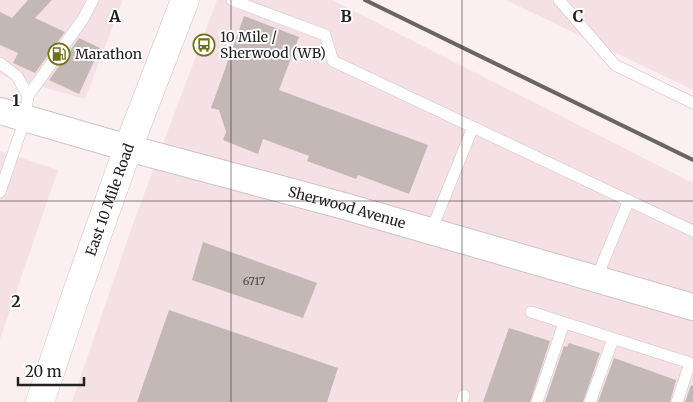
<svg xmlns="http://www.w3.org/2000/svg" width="693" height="402" font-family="Merriweather,serif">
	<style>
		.built { fill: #f5e0e5 }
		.building { fill: #c4b8b7 }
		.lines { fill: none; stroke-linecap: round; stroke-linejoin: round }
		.service-casing { stroke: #cdc2c5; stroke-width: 12 }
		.tertiary-casing { stroke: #cdc2c5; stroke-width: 28 }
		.secondary-casing { stroke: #cdc2c5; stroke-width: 29 }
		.service { stroke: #fff; stroke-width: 11 }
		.tertiary { stroke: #fff; stroke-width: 26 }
		.secondary { stroke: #fff; stroke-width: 28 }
		.rail { stroke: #6b6466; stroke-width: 4 }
		.grid { fill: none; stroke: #242021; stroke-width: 1; stroke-opacity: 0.55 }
		.labels { text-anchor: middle; stroke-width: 4; stroke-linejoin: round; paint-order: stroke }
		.number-label { font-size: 11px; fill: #4c4646 }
		.poi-label { font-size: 14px; fill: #242021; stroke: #fff; text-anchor: start }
		.street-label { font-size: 14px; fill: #242021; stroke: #fff }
		.grid-label { font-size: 16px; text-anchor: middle; font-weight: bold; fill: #242021; stroke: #fff; stroke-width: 4; stroke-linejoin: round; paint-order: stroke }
	</style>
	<rect width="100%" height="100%" fill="#fbeff2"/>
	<path class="built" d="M0 0H123L85 99 0 75Z
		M217 0H332L693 183V402H72L134 221Z
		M506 0H693V90Z
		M0 151 58 170 0 339Z"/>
	<path class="building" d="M28 0H52L35 18 65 32 35 73 13 63 18 53 0 45V12L12 18Z
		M244 16 299 37 279 90 428 145 409 194 358 175 356 179 307 161 309 156 263 139 258 154 223 140 226 132 219 110 211 108Z
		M79 38 100 48 79 94 49 80Z
		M203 242 317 283 303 318 192 280Z
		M169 310 338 368 327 402H137Z
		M509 328 550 341 530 402H483Z
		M569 343 600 353 583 402H545L564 346 567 347Z
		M614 358 676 380 670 402H598Z
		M691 385 693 386V402H685Z"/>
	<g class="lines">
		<g class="service-casing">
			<path id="service" d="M232 0 325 35 333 61 693 231
				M559 0 615 65 693 103
				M0 63 17 76 28 96 25 119 0 192
				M28 96 83 19 93 0
				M431 231 473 127
				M596 279 629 200
				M531 312 690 363 677 402
				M462 402 464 395
				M537 402 564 323
				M590 402 613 339"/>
		</g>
		<g class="tertiary-casing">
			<g id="tertiary">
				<path id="s1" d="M0 111 128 148 344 206 693 307"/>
			</g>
		</g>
		<g class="secondary-casing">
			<g id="secondary">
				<path id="s2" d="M40 402 77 292 128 148 185 0"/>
			</g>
		</g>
		<use href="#service" class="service"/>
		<use href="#tertiary" class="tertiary"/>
		<use href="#secondary" class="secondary"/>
		<path class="rail" d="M365 0 693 160"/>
	</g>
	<path class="grid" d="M231 0V402M462 0V402M0 201H693"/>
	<defs>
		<g id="bus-ring" transform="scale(1.125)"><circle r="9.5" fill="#fff" stroke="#707014" stroke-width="1.5"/><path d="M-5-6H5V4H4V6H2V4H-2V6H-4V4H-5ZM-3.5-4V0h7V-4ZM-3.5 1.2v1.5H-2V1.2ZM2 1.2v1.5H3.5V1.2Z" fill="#707014"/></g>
		<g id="fuel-ring" transform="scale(1.125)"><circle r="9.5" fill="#fff" stroke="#707014" stroke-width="1.5"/><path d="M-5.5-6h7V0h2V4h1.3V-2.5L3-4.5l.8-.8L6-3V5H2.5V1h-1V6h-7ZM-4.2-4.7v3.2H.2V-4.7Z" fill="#707014"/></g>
	</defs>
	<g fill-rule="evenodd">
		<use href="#bus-ring" x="204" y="45"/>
		<use href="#fuel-ring" x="59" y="54"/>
	</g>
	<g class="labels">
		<g class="number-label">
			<text x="254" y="285">6717</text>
		</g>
		<g class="poi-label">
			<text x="220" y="42">10 Mile /<tspan x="220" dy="16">Sherwood (WB)</tspan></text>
			<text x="75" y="59">Marathon</text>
		</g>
		<g class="street-label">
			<text dy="5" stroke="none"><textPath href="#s2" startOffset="214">East 10 Mile Road</textPath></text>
			<text dy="5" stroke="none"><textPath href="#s1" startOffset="360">Sherwood Avenue</textPath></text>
		</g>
	</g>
	<g class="grid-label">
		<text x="115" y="22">A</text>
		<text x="346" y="22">B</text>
		<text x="578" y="22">C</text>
		<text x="16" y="106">1</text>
		<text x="16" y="307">2</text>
	</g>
	<path d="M18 377v8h66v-8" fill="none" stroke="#242021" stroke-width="2.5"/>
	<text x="25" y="377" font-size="15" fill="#242021" stroke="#ffffff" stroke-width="4" paint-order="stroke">20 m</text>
</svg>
